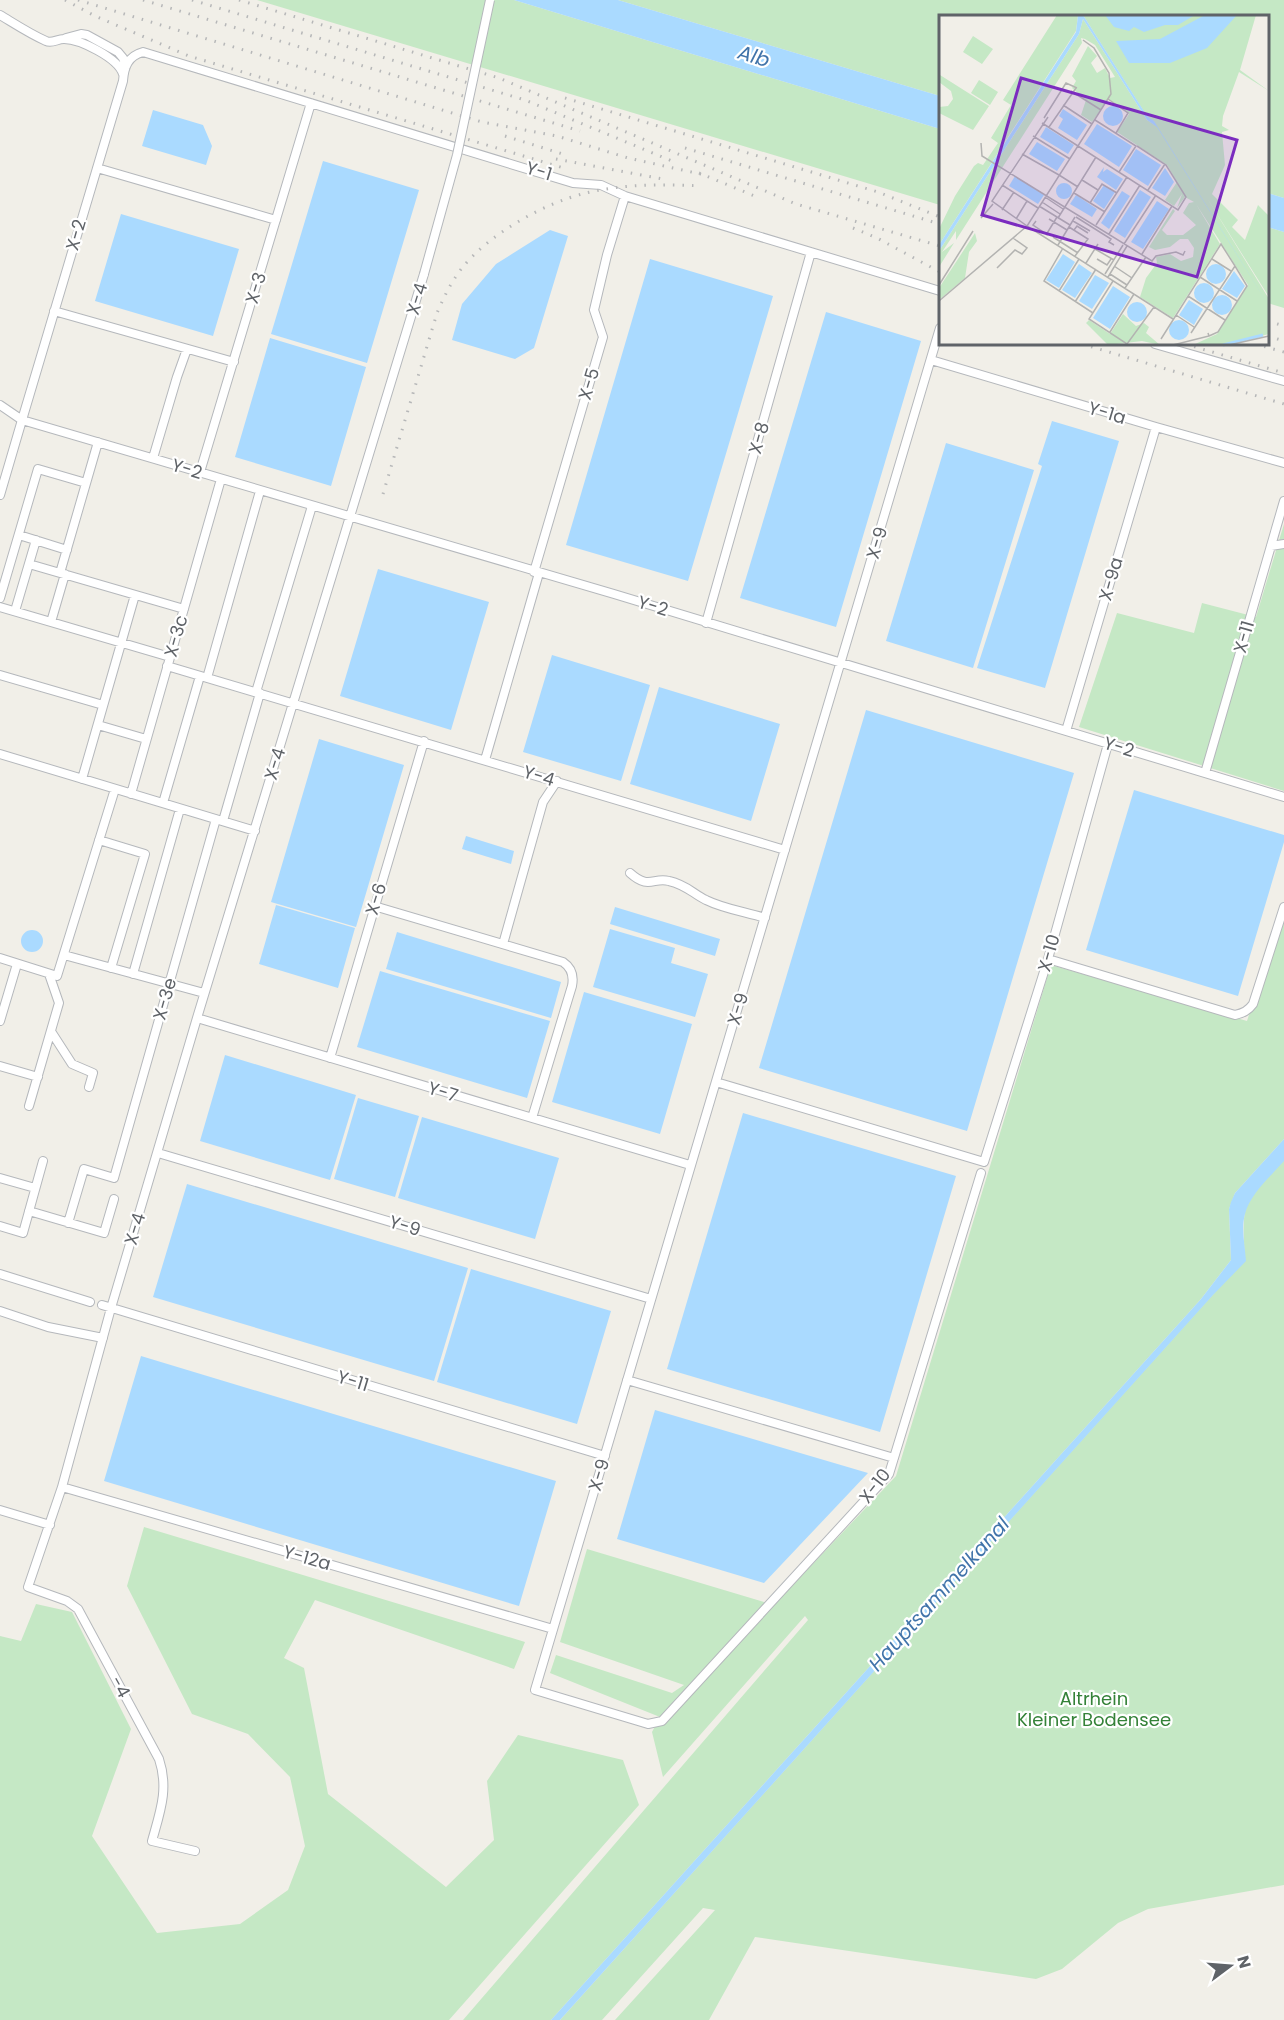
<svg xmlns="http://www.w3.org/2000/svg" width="1284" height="2020" font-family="Poppins,sans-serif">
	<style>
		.green { fill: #c5e8c5 }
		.water { fill: #aadaff }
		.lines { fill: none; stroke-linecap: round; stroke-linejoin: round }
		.minor-casing { stroke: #b5b8bc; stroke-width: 10 }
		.minor { stroke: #fff; stroke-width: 8 }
		.rail { stroke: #b6b7b8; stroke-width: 3; stroke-dasharray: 1.5 8; stroke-linecap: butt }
		.minor-bridge-casing { stroke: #b5b8bc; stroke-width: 10; stroke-linecap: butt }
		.minor-bridge { stroke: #fff; stroke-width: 8 }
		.labels { text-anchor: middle; stroke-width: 4.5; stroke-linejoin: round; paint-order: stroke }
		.street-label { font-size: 18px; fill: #5f6368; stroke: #fff }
		.park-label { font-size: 18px; fill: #348238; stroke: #fff }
		.water-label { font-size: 20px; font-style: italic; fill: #4174aa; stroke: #fff }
		.inset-river { fill: none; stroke: #aadaff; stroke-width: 3 }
		.inset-road { fill: none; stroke: #b3b3b1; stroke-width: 1.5 }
		.view { fill: #7b2cbf; fill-opacity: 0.15; stroke: #7b2cbf; stroke-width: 3 }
		.inset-edge { fill: none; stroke: #5f6368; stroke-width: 3 }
	</style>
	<rect width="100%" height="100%" fill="#f1efe8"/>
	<path class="green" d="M257 0H514L940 129V205Z
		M618 0H1284V198L1268 193V16H940V96Z
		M1268 227 1284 232V308L1268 303Z
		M1284 524V791L1079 727 1117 613 1194 633 1202 603 1256 617Z
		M1284 906V1139L1235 1193 1229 1209 1231 1260 1201 1299 551 2020H463L808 1620 805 1616 663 1777 652 1732 660 1717 550 1673 556 1655 672 1693 684 1685 560 1642 587 1549 774 1605 896 1476 1051 965 1247 1021Z
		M1284 1159V1885L1148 1909 1118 1923 1062 1969 1036 1979 755 1937 709 2020H615L715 1910 703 1908 602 2020H560L1244 1260C1245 1247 1243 1235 1244 1222 1244 1195 1267 1177 1284 1159Z
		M144 1527 525 1642 514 1669 315 1600 284 1658 304 1668 328 1794 446 1887 494 1840 487 1781 518 1735 623 1760 639 1805 449 2020H0V1636L21 1641 36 1604 72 1612 131 1729 92 1836 157 1933 240 1924 288 1890 305 1846 290 1777 248 1734 192 1714 127 1586Z"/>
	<path class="water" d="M514 0H618L940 96V129Z
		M153 110 203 125 212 146 206 165 142 146Z
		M323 161 419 190 367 363 271 334Z
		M1268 193 1284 198V232L1268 227Z
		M121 214 239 249 213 336 95 301Z
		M550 230 568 236 534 348 515 359 452 340 462 304 496 264Z
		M650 259 773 296 688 581 566 545Z
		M826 312 921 341 836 627 740 598Z
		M270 338 366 367 331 486 235 457Z
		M1052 421 1119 441 1045 688 977 668 1042 466 1038 464Z
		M946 443 1034 470 973 668 886 641Z
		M378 569 489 602 451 730 340 696Z
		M552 655 650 685 621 781 523 752Z
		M659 687 780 724 751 821 630 784Z
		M866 710 1074 773 967 1131 759 1068Z
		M319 739 404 765 356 927 271 902Z
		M1134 790 1284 835V842L1238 996 1086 950Z
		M466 836 514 851 511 864 462 849Z
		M276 905 355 928 338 988 259 964Z
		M615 907 720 939 715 956 610 924Z
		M610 929 675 948 671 963 708 974 695 1017 593 987Z
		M21 941a11 11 0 1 1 22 0a11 11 0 1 1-22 0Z
		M397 932 561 982 551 1018 386 969Z
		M380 971 550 1021 527 1098 357 1047Z
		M584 992 692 1024 660 1134 552 1102Z
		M225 1055 356 1095 330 1180 200 1141Z
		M358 1098 419 1116 395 1197 334 1179Z
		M743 1113 956 1176 880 1432 667 1369Z
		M422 1117 559 1158 535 1239 398 1198Z
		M1284 1139V1161C1271 1176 1250 1194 1245 1214 1241 1228 1245 1246 1246 1261L1213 1295 560 2020H551L1201 1299 1231 1260 1229 1209 1231 1202 1235 1193Z
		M187 1184 468 1268 434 1381 153 1297Z
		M471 1269 611 1311 577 1424 437 1382Z
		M141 1356 556 1481 519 1606 104 1481Z
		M655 1410 868 1473 764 1583 617 1539Z"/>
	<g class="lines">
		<g class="minor-casing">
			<path id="minor" d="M0 15C15 24 30 34 46 41 52 44 57 39 64 39 80 39 118 58 123 74
				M66 38 81 34 87 35 118 52 123 58 126 66
				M97 168 276 220
				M54 311 234 362
				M940 328 535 1690 648 1724 662 1721 889 1474 981 1173
				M1155 344 1284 381
				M931 360 1156 427 1284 463
				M0 405 22 420 123 81C124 67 128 56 143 52L573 183 601 185 625 196 940 291
				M153 458 177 377 187 349
				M200 472 311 103
				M0 495 22 420 614 594 1284 797
				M19 535 67 550
				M1271 546 1284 544
				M29 564 184 609
				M534 572 603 337 594 310 607 255 625 196
				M60 573 98 442
				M0 598 38 469 86 483
				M0 607 170 657
				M15 611 36 540
				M51 622 65 574
				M706 623 811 252
				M167 666 785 850
				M0 675 103 705
				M207 678 260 491
				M256 692 312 506
				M98 725 146 739
				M1066 731 1156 427
				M0 754 255 831
				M485 760 539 573
				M1205 773 1284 501
				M82 779 135 595
				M131 794 221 479
				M163 803 200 676
				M223 821 260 693
				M99 840 145 854 111 968
				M630 873C649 890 653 877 669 881 687 885 693 894 706 900 724 909 746 912 765 918
				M374 906 563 962C572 968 574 976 572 986L532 1118
				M503 944 543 802 557 781
				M64 955 204 993
				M0 958 57 976 115 789
				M1048 959 1235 1015C1243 1013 1248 1011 1253 1004L1284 907
				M133 974 180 809
				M197 1018 690 1165
				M0 1021 17 964
				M52 1033 72 1064 93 1073 89 1087
				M330 1058 424 741
				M0 1066 38 1077
				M716 1082 984 1162 1048 959 1108 744
				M29 1106 59 1003 49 974
				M158 1153 651 1299
				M0 1178 35 1188
				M29 1211 104 1233 114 1199
				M68 1223 84 1169 114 1178 216 819
				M0 1226 23 1233 43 1161
				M0 1274 90 1302
				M102 1305 605 1456
				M0 1311 48 1327 103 1338
				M627 1380 894 1458
				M62 1487 553 1629
				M0 1510 50 1525
				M195 1851 152 1841C160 1812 169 1789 159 1759L78 1609 67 1601 28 1587 62 1487 111 1308 197 1018 424 274"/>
		</g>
		<use href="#minor" class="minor"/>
		<path class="rail" d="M65 0 95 16 189 56 567 169
			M78 0 482 122 557 136 628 158 705 175
			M143 0 580 131
			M192 0 525 100 672 161
			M239 0 499 78 796 204 940 246
			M565 98 878 192 940 217
			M505 136 566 155
			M685 148 940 224
			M556 159 668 180
			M699 173 757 197
			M853 228 877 238 940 272
			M1268 321 1284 326
			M1268 336 1284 341
			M1082 344 1284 404
			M1185 344 1284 373
			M1255 344 1284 352
			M383 494 437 313C444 297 451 282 462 268 489 234 544 203 586 193 623 184 664 184 701 186"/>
		<g class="minor-bridge-casing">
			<path id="minor-bridge" d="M424 274 457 155 490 0"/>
		</g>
		<use href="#minor-bridge" class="minor-bridge"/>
	</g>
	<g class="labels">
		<g class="street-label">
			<text transform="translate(539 171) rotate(17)" y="6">Y-1</text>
			<text transform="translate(76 235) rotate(-74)" y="6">X-2</text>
			<text transform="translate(256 288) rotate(-73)" y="6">X-3</text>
			<text transform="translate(417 299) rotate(-73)" y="6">X-4</text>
			<text transform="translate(589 384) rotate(-73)" y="6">X-5</text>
			<text transform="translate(1107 413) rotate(17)" y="6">Y-1a</text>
			<text transform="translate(759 438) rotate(-74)" y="6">X-8</text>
			<text transform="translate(187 469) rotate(17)" y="6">Y-2</text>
			<text transform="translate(877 543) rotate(-73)" y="6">X-9</text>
			<text transform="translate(1111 579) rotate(-74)" y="6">X-9a</text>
			<text transform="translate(653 606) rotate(17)" y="6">Y-2</text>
			<text transform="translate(176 636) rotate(-74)" y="6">X-3c</text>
			<text transform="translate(1244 637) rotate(-74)" y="6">X-11</text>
			<text transform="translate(1119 747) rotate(17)" y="6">Y-2</text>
			<text transform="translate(275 764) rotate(-73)" y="6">X-4</text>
			<text transform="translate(539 776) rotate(17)" y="6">Y-4</text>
			<text transform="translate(376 899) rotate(-73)" y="6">X-6</text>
			<text transform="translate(1049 953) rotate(-74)" y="6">X-10</text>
			<text transform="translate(165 999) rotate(-74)" y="6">X-3e</text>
			<text transform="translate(738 1009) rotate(-73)" y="6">X-9</text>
			<text transform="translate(443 1092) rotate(17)" y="6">Y-7</text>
			<text transform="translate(405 1226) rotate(17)" y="6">Y-9</text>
			<text transform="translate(135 1229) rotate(-73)" y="6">X-4</text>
			<text transform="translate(353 1381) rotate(17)" y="6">Y-11</text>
			<text transform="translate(599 1475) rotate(-73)" y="6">X-9</text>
			<text transform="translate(875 1486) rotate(-52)" y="6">X-10</text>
			<text transform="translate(307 1558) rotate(16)" y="6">Y-12a</text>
			<text transform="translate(120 1687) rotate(61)" y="6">-4</text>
		</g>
		<g class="park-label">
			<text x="1094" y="1705">Altrhein<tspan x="1094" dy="21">Kleiner Bodensee</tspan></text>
		</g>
		<g class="water-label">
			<text transform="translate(754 56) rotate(17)" y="7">Alb</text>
			<text transform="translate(939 1594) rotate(-48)" y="7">Hauptsammelkanal</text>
		</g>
	</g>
	<g transform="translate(939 15)">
		<rect width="330" height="330" fill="#f1efe8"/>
		<path d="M118 0H139L137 16 0 230V214L16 181 35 151 39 148 44 150 59 128 52 123 72 90 64 85ZM144 0H317L301 55 330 76 300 57 284 101 283 111 290 115 283 117 286 150 273 179 299 205 293 212 306 225 319 190 330 201V282L268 183 330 284V319L287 330H254L278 319 309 270 257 189 281 229 234 303 201 282 207 263 218 248 217 242 231 239 242 246 254 242 255 233 249 224H241L231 232 216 235 210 232 234 194 236 196 223 215 228 220H244L257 210 244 198 250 188 255 187 246 182 238 193 243 179 235 191 226 185 238 167 228 150 178 117 190 99 169 84 153 107 142 100 147 85 133 73 137 66 133 61 149 31 158 41 152 48 158 58 166 53 171 63 176 62 156 30 146 24 142 23 143 28 17 225V216L3 237 15 228 0 252V236L140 19 144 4 208 105 216 110 209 103ZM34 21 54 34 43 49 24 37ZM1 60 50 91 34 115 0 98V92L9 91 14 84 12 76 0 67ZM40 65 59 77 51 90 32 78ZM36 218 38 226 30 237 26 263 0 285V273ZM184 299 197 311 205 308 210 312 207 318 221 330 203 326 169 330 147 308 150 305 171 319Z" fill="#c5e8c5"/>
		<path d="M139 0H144L208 101 215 106 330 291 218 112 208 105 144 4 140 19 0 236V230L137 17ZM166 0H256L239 10H226L205 17 195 12 190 16 175 12ZM266 0H298L268 33 231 48H190L177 26 221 24ZM164 101a10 10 0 1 1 20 0a10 10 0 1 1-20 0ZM124 94 148 110 138 125 119 113 124 104 120 101ZM158 109 193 131 180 152 145 129ZM107 112 135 130 129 139 101 122ZM98 127 126 144 118 156 90 139ZM197 134 222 150 209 171 184 155ZM165 152 164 157 168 154 184 164 177 175 158 162ZM226 153 235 167 226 181 213 173ZM76 161 105 180 99 189 70 171ZM117 176a8 8 0 1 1 16 0a8 8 0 1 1-16 0ZM165 170 176 177 165 194 154 186ZM201 175 212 182 186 223 175 216ZM183 176 191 181 170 214 162 208ZM137 180 158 194 153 202 131 189ZM218 186 230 194 204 234 192 227ZM124 239 136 247 120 273 107 265ZM267 259a10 10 0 1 1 20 0a10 10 0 1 1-20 0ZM140 249 153 258 136 283 123 275ZM295 256 306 271 298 283 283 274ZM156 260 170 268 153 294 140 286ZM255 278a10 10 0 1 1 20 0a10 10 0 1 1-20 0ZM174 271 191 282 171 314 154 303ZM273 290a10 10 0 1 1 20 0a10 10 0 1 1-20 0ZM250 285 264 294 255 310 240 300ZM188 297a10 10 0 1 1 20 0a10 10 0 1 1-20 0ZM230 315a10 10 0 1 1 20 0a10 10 0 1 1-20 0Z" fill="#aadaff"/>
		<path class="inset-river" d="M284 330 324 320"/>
		<path class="inset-road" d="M144 25 155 33 170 58 172 79 88 211 234 304M132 76 162 95M169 84 189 98 177 118M124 90 153 109M105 103 127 68 138 73M156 105 197 131 180 157M103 108 239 195 247 182 227 150 198 131M110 112 137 73M94 121 131 144M42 128 43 141 213 246 217 241 237 237 244 240 246 236M83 139 120 160M120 160 139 172M143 165 159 175M63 170 99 193M209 175 226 149M135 178 166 197M106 182 124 194M103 187 121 199M151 188 163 169 178 178M100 191 131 210M63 195 75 177M137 202 172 224 170 227 175 230M42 203 54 189M119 203 157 142M77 204 88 186M110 204 128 215M97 206 94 210 109 220M134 206 151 216M157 210 188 162M130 212 149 224 136 241M135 215 138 211 149 218M170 219 201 170M107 220 118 202M114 222 139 238M185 229 217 180M119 230 136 202M124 233 105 266 154 298M156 234 175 245M203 239 233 191M158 244 168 250 172 244M273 244 292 256M147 248 159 229M175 251 193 263M58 253 76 235 83 239 88 233 74 223M166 259 184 230M171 259 188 270M169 262 188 231M261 262 298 286M174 266 150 304 188 329 215 292M0 270 34 216M186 273 207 242M120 276 140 244M249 281 286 305M0 286 88 211 53 186 109 102M136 287 157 254M237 300 255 312M171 317 195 279M252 318 296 251 308 271 279 317 270 321M222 324 282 229 296 251M234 330 270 321 269 318M290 330 330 321"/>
		<path class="view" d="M82 63 298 125 258 262 43 200Z"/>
		<rect width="330" height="330" class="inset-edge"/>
	</g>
	<g transform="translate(1230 1966) rotate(74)" stroke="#ffffff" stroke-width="4.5" paint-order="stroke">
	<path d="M0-4.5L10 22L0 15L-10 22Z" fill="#5f6368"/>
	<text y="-9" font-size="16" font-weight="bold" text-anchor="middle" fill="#5f6368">N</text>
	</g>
</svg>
